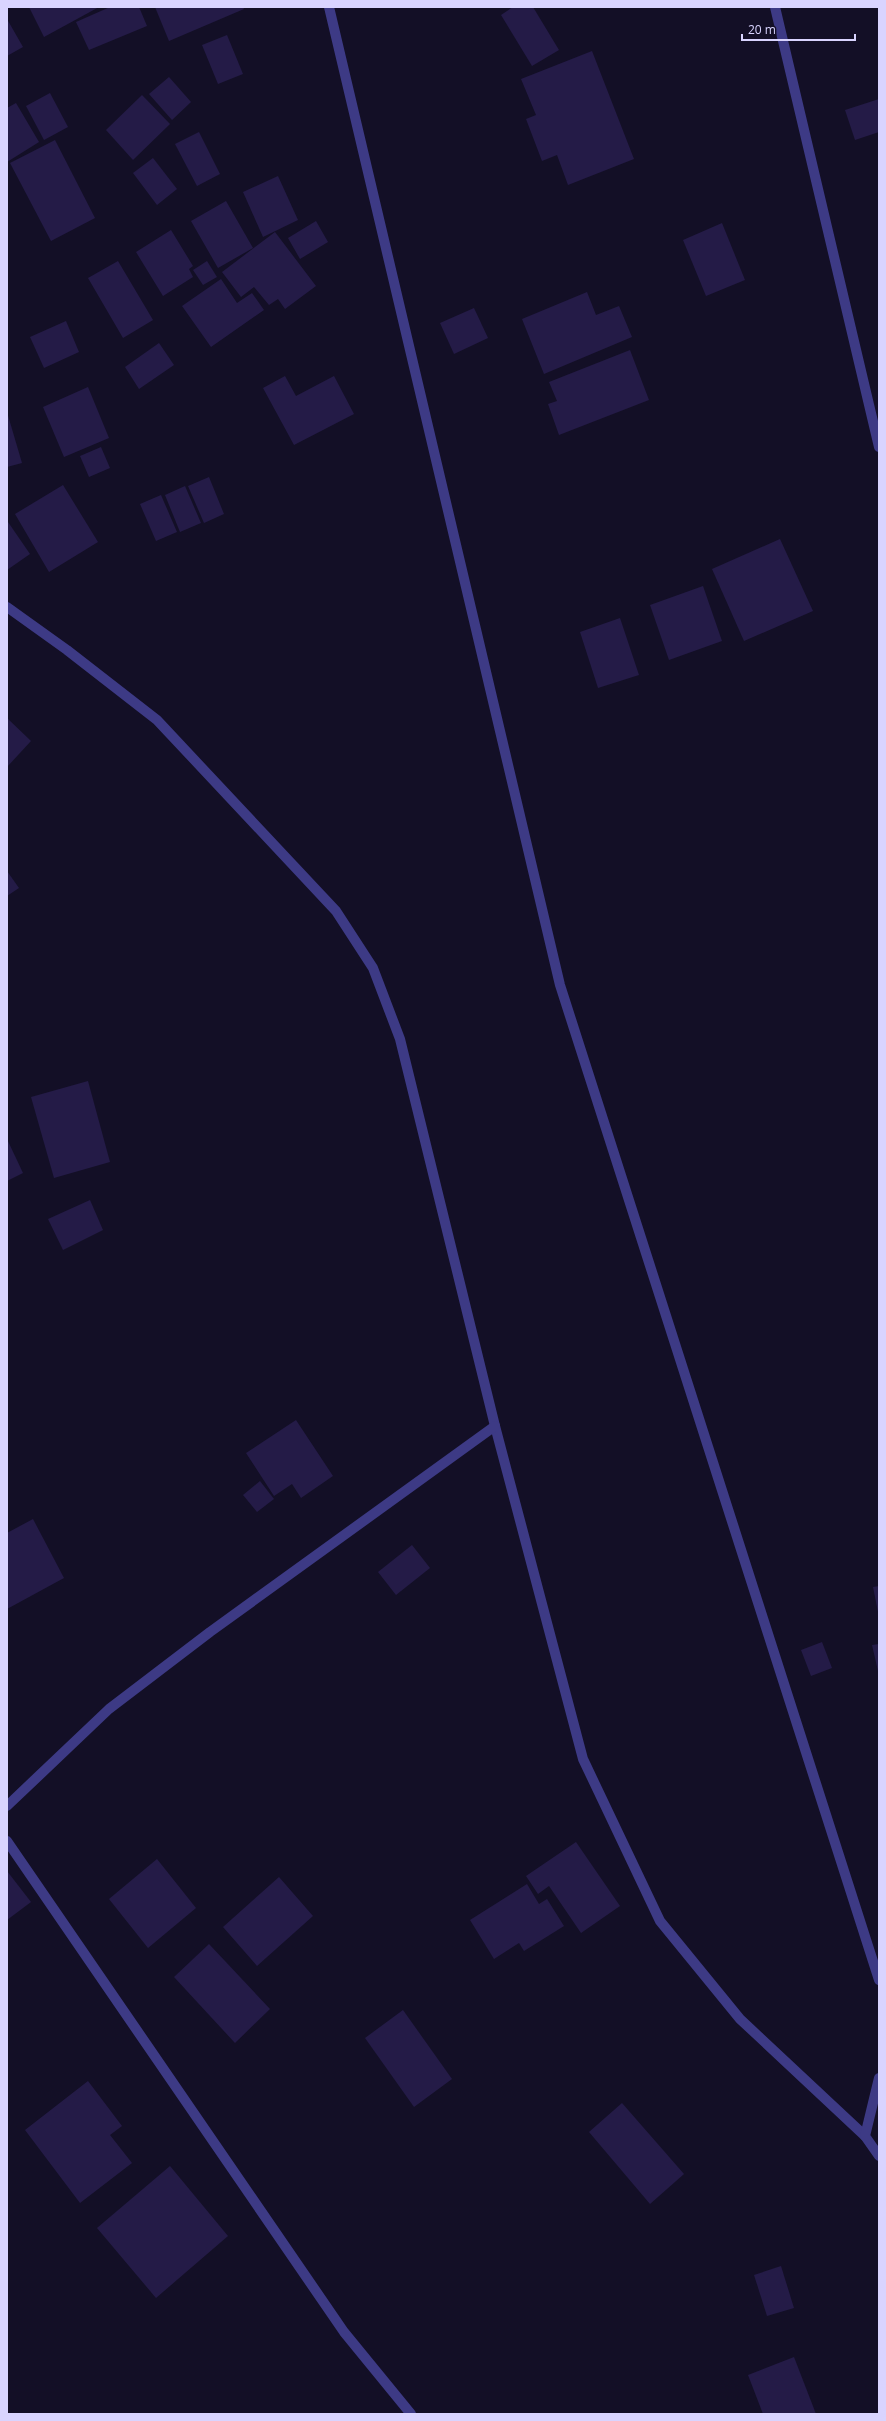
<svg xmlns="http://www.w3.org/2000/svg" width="886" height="2421" viewBox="0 0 886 2421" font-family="'Open Sans',sans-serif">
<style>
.building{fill:#241b47}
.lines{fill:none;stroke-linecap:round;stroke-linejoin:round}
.street{stroke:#3d3a85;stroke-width:10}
</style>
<rect width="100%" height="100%" fill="#130f26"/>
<g class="building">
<polygon points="29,7 99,7 44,37"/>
<polygon points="110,7 139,7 147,26 89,50 76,22"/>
<polygon points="155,7 243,7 244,9 169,41"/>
<polygon points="513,7 533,7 559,50 532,66 501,15"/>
<polygon points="7,19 23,47 7,56"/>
<polygon points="227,35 243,74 218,84 202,45"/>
<polygon points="592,51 634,159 568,185 557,155 542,161 526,119 536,115 521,79"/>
<polygon points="169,77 191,102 172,120 149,94"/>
<polygon points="50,93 68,127 44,140 26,106"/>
<polygon points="142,95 170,124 133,160 106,130"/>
<polygon points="879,99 879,132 855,140 845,110"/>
<polygon points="16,103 39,142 7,162 7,108"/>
<polygon points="199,132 220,174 197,186 175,144"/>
<polygon points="55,140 95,218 51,241 10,163"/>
<polygon points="153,158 177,189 157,205 133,173"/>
<polygon points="278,176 298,220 263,237 243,192"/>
<polygon points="226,201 253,248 218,268 191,221"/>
<polygon points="316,221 328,242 300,259 288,238"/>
<polygon points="722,223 745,280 706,296 683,240"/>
<polygon points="171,230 193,266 189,269 193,277 163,296 136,252"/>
<polygon points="275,232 316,286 285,309 278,299 269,305 254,287 241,297 222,272"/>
<polygon points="118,261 153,320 123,338 88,278"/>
<polygon points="207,261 217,277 203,285 193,270"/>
<polygon points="221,279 237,303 252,293 264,310 211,347 182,306"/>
<polygon points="587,292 596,315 619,306 632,337 544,374 522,319"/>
<polygon points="474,308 488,338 454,354 440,323"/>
<polygon points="66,321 79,352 44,368 30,337"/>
<polygon points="159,343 174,365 139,389 125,367"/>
<polygon points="630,350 649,400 559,435 548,404 557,401 549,382"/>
<polygon points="285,376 296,396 334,376 354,414 294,445 263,388"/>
<polygon points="88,387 109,438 64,457 43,407"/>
<polygon points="7,412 22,463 7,467"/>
<polygon points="101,447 110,468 89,477 80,456"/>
<polygon points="209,477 224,514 204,523 188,486"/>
<polygon points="63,485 98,542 49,572 15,514"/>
<polygon points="185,486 201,523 180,532 165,495"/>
<polygon points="161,495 177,532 156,541 140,504"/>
<polygon points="8,522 30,554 7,570 7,523"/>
<polygon points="780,539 813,611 744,641 712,569"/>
<polygon points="703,586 722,641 669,660 650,605"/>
<polygon points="620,618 639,675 598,688 580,632"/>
<polygon points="7,718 31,741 7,767"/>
<polygon points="7,871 19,888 7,896"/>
<polygon points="88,1081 110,1162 54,1178 31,1097"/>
<polygon points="7,1139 23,1173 7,1181"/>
<polygon points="90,1200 103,1230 63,1250 48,1219"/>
<polygon points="296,1420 333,1476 301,1498 292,1484 274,1496 246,1453"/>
<polygon points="260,1481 274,1499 257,1512 243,1495"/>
<polygon points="33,1519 64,1578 7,1609 7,1533"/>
<polygon points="412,1545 430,1568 396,1595 378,1572"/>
<polygon points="879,1586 879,1612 878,1612 873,1587"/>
<polygon points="822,1642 832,1668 811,1676 801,1650"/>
<polygon points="879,1644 879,1671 878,1671 872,1645"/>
<polygon points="576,1842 620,1906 581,1933 549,1886 538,1894 526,1876"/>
<polygon points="157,1859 196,1908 148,1948 109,1899"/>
<polygon points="7,1871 31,1902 7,1920"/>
<polygon points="279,1877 313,1916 257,1966 223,1927"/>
<polygon points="527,1884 539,1904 547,1899 564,1926 524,1951 519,1943 494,1959 470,1920"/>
<polygon points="209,1944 270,2009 235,2043 174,1977"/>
<polygon points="403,2010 452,2079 414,2107 365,2038"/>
<polygon points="88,2081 122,2126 110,2135 132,2163 80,2203 25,2130"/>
<polygon points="622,2103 684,2174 650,2204 589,2132"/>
<polygon points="170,2166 228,2236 156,2298 97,2228"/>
<polygon points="781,2266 794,2308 767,2316 754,2275"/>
<polygon points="794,2357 816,2414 763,2414 748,2375"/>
</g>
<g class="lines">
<g class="street">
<polyline points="329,7 560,985 879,1980"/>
<polyline points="775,7 879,447"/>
<polyline points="7,607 67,650 157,720 336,911 373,968 400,1039 495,1426 583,1759 660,1921 740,2019 865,2136"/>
<polyline points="7,1806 109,1709 210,1632 495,1426"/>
<polyline points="7,1841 344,2332 411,2414"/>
<polyline points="879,2078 865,2136 879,2156"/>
</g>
</g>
<rect width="886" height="2421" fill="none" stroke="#d9d4ff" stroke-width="16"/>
<path d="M742 34v6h113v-6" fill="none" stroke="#d9d4ff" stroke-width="2"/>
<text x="748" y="34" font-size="12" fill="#d9d4ff" stroke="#130f26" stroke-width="3" paint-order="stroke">20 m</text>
</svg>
